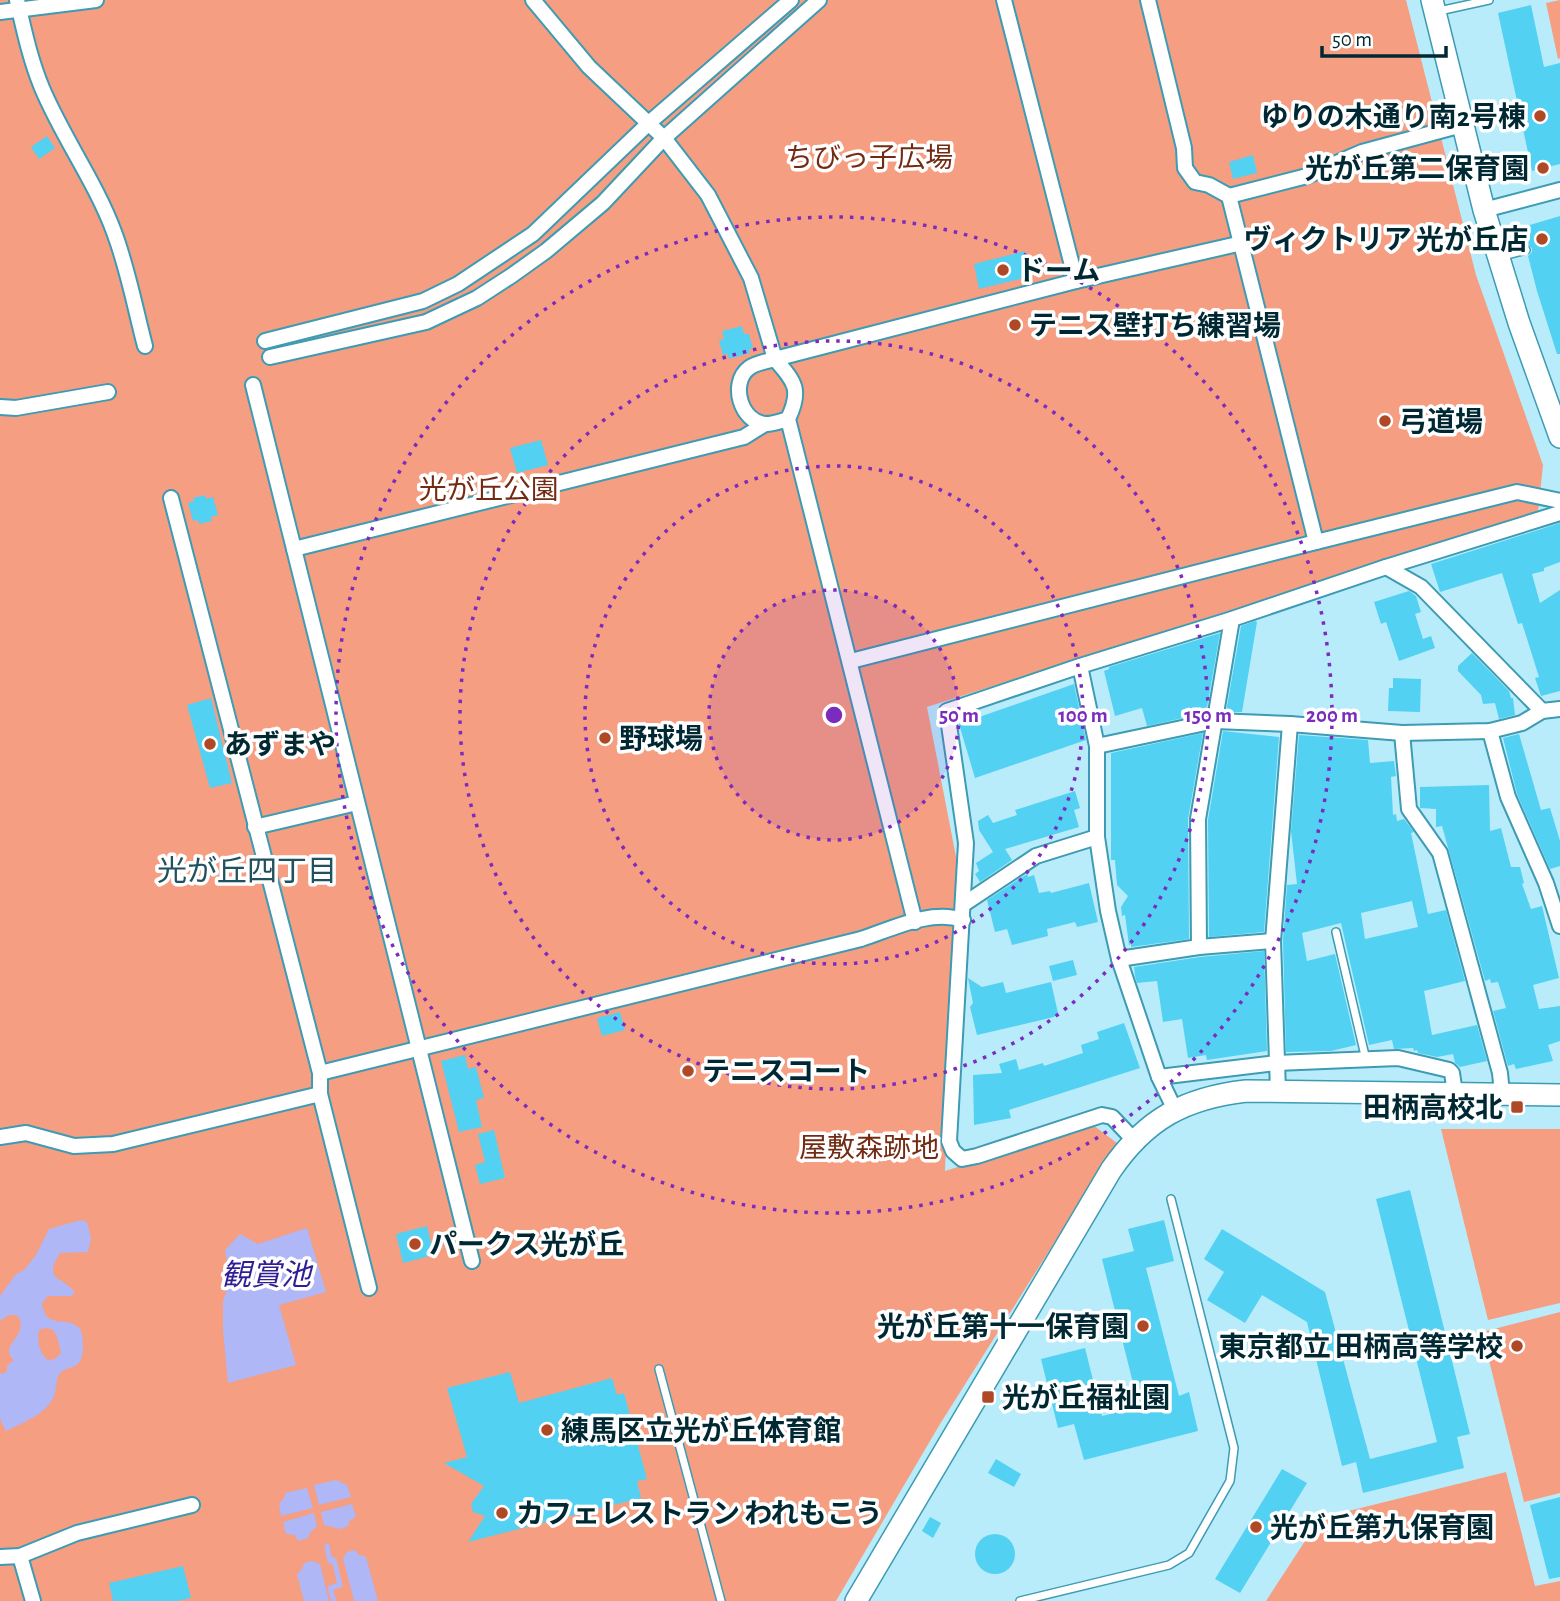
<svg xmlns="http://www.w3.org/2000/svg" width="1560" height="1601" viewBox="0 0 1560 1601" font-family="'Alegreya Sans','Noto Sans JP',sans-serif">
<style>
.green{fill:#f59e82}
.water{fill:#afb7f6;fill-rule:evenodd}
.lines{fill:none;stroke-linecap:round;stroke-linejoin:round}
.stream{stroke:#afb7f6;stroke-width:5}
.building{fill:#52d1f2;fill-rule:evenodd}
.lane-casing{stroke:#3d9bb3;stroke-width:10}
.street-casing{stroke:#3d9bb3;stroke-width:18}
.secondary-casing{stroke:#3d9bb3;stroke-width:24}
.lane{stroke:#fff;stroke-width:7}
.street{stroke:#fff;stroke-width:14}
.secondary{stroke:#fff;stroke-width:21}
.ring{fill:none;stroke:#7b2cbf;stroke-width:3.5;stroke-dasharray:3.5 7}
.poi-dot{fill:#af4825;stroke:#fff;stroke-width:2.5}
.labels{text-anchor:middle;stroke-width:7;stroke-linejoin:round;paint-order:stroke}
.poi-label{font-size:28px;font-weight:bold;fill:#002833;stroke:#fff;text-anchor:start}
.park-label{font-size:28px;fill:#732b13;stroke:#fff}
.neighbourhood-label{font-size:30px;fill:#20515e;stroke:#fff}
.water-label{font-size:30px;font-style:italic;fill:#2f1e94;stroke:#fff}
.centre{fill:#7b2cbf;stroke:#fff;stroke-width:3.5}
.ring-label{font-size:21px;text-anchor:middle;font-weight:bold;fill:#7b2cbf;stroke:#fff;stroke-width:7;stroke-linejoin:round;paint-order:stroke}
</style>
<rect width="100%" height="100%" fill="#b8ecfb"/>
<g class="green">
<polygon points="0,0 1406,0 1476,275 1543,465 1538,512 927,707 957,862 945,1171 1093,1125 1117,1143 940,1424 836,1601 0,1601"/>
<polygon points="1560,0 1560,58 1558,59 1546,3"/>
<polygon points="1441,1129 1560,1129 1560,1303 1488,1320"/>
<polygon points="1560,1312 1560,1493 1524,1502 1482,1332"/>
<polygon points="1506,1472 1535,1586 1560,1581 1560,1601 1266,1601 1320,1518"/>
</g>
<g class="water">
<path d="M81,1220l6,2 4,16 -3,14 -28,1c-18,29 3,22 15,40l-4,3h-23l-6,7c3,28 26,12 37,25 4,4 3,10 4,16 1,31 -18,19 -24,31 -4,6 -2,15 -5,21 -7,18 -32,27 -48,35l-6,-12v-46l3,1 4,-3v-5l7,-6 -4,-4 -1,-7c5,-12 16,-17 10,-32 -7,-5 -13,-1 -19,4v-25l16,-22 8,-4 12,-15 13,-26zM44,1328l8,1 5,7 4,17 -6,6 -7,1c-9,-7 -11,-19 -9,-30z"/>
<polygon points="307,1228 326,1292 279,1305 296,1365 228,1383 223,1330 223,1302 230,1280 225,1250 240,1234 258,1244"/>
<polygon points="336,1480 347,1485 351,1497 319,1505 314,1485"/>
<polygon points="307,1488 313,1508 281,1516 279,1503 284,1499 285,1493"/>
<polygon points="352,1504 356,1517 350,1520 348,1526 340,1529 324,1525 321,1512"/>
<polygon points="314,1513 317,1527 311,1531 308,1538 298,1541 295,1535 286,1534 283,1522"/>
<polygon points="355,1550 359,1555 366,1557 378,1601 354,1601 343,1558 347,1552"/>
<polygon points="312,1561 320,1564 329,1601 304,1601 297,1574 302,1569 304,1563"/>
</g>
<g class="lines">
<polyline class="stream" points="327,1546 330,1561 334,1560 340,1585 330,1588 334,1601"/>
</g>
<g class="building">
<polygon points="1531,5 1544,67 1560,63 1560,164 1532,171 1498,13"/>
<polygon points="47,136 55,148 39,159 31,147"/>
<polygon points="1253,155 1257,173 1233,179 1229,162"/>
<polygon points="1517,164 1519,178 1504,180 1502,167"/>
<polygon points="1560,216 1560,354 1557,354 1537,291 1528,256 1532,252 1532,248 1525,244 1520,228"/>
<polygon points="1025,251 1032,276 979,289 974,264"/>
<polygon points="742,326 744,334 749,334 753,348 749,349 750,353 729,359 728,354 723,355 719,340 724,339 722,331"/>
<polygon points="541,440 548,465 517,473 510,448"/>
<polygon points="205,495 206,499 213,497 218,515 211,517 212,521 199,524 198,520 193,521 188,503 194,501 193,498"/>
<polygon points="1560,523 1560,562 1544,568 1544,571 1532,574 1540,603 1560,590 1560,691 1541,696 1535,678 1539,677 1522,623 1518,624 1502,573 1440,592 1431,564"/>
<polygon points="1409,591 1416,596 1421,612 1415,614 1423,639 1431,636 1435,648 1399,661 1386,622 1381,624 1374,602"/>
<polygon points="1255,621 1257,622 1242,712 1226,712 1241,626"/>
<polygon points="1220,633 1206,713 1147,726 1142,708 1115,716 1104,671 1109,669 1109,667"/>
<polygon points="1472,653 1509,691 1511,698 1513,698 1515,715 1499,719 1495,703 1483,704 1481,695 1458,671 1458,666"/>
<polygon points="1393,678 1421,679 1420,712 1388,711 1389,688 1393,688"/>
<polygon points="1074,684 1086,740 975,778 959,724"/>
<polygon points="211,698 232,783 210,788 187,705"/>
<polygon points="1223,731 1279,737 1264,932 1209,937 1208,820"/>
<polygon points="1203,733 1188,819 1189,939 1131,947 1131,944 1129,945 1125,915 1122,916 1121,907 1128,896 1117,885 1115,860 1111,860 1111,753"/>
<polygon points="1519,734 1541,810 1550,808 1557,831 1560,841 1560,866 1550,869 1517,794 1503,738"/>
<path d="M1299,735l69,5 2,23 24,-2 2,15 -5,1 2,38 3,-1 1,7 7,-2 10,13 -3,1 17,81 18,-4 19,71 -41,10 8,44 45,-10 10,36 -27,6 -5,-4 -2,-9 -16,3 -19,-4 -1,-3 -3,1 -1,-3 -19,1 -2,-9 -23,5 -28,-122 -39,10 5,28 28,-7 21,91 -25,6 -45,1 -3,-111 4,-56 10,-1 -6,-53zM1412,901l6,26 -53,12 -4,-26z"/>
<polygon points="1489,785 1490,831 1501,828 1511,867 1520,867 1524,883 1522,884 1531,909 1542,906 1559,978 1533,985 1539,1009 1560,1006 1560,1041 1548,1045 1553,1061 1516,1069 1514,1064 1508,1066 1493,1011 1506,1008 1498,982 1491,983 1490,979 1485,981 1442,826 1436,827 1436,809 1420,808 1420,787"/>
<polygon points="1075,791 1080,808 1074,810 1079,827 1005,849 1012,860 980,882 975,874 979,871 976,863 993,852 979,830 978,821 988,815 993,823 1017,815 1015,810"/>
<polygon points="1027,874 1028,877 1034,875 1039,893 1050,891 1051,893 1089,883 1098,922 1077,927 1075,922 1047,929 1048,936 1012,945 1007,929 995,932 987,900"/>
<polygon points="1264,951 1267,1051 1207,1060 1206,1055 1188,1058 1182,1019 1163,1022 1157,981 1137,983 1135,976 1134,967 1200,957"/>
<polygon points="1073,960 1077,975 1053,981 1049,966"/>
<polygon points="968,978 982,987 1003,982 1006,993 1051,982 1058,1013 1054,1017 977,1035 970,1007 973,1003"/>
<polygon points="620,1012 625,1030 602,1036 597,1018"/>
<polygon points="1124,1023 1140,1068 1009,1110 1011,1118 974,1125 973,1075 1002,1073 999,1064 1016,1059 1019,1070 1043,1063 1044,1066 1083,1053 1081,1045 1099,1039 1097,1032"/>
<polygon points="465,1055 468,1069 476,1067 484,1098 476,1100 482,1127 459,1132 441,1061"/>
<polygon points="494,1130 505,1178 480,1184 475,1165 485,1162 478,1134"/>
<polygon points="1410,1190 1470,1434 1457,1437 1464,1468 1363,1493 1356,1462 1342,1466 1307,1322 1262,1295 1245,1323 1207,1300 1224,1272 1204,1259 1222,1229 1325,1292 1370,1459 1437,1442 1376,1199"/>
<polygon points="1164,1220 1174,1261 1146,1268 1179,1396 1189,1392 1198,1431 1084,1460 1074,1424 1058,1428 1041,1359 1085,1348 1102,1416 1139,1407 1102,1259 1134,1251 1128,1229"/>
<polygon points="427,1226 434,1255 403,1263 396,1234"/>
<polygon points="510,1372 519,1403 612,1378 617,1395 624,1393 647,1479 637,1481 641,1498 468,1542 485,1516 473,1512 471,1504 484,1486 444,1463 467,1457 447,1388"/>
<polygon points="996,1459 1021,1474 1014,1487 988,1473"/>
<polygon points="1282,1469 1307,1483 1240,1593 1215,1579"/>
<polygon points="1560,1497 1560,1577 1549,1579 1530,1505"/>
<polygon points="930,1517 941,1523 933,1538 922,1531"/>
<circle cx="995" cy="1554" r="20"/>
<polygon points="183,1566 191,1598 177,1601 113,1601 109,1583"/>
</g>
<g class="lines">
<g class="lane-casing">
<g id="lane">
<polyline points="1439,11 1489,0"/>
<polyline points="1499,257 1526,250"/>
<polyline points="1336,932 1366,1060"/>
<polyline points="659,1369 721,1601"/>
<polyline points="1020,1601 1169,1565 1189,1553 1230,1481 1234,1448 1171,1199"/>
</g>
</g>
<g class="street-casing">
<g id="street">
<path d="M17,0c7,30 13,59 25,88 21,50 53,93 72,144 14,37 21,76 31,114"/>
<polyline points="533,0 589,67 664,138 708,195 751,278 775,359 1076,281 1242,243"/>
<polyline points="1004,0 1076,281"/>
<polyline points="1148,0 1184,148 1185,168 1195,182 1209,185 1229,196"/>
<polyline points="0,12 96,0"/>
<polyline points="1484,210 1560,190"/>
<polyline points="265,341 423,301 458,284 533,234 650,122 791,0"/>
<polyline points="270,357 426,322 477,298 511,276 546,251 603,203 664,138 819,0"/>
<polyline points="253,385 472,1261"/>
<polyline points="0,407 16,408 108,392"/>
<path d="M788,419c-7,2 -15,5 -22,5 -25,-1 -37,-41 -17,-56 6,-5 19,-7 26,-9 20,23 27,31 13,60l127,503"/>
<polyline points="171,498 320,1073 320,1094 369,1288"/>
<polyline points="1316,542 1517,492 1560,501"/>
<polyline points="294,549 744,437 765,424"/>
<polyline points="1386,567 1421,587 1542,711"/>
<polyline points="851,661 1316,542 1229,196 1307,176 1362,152 1462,125"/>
<polyline points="1080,666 1097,746 1097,837 1108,911 1119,959 1159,1077 1175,1110"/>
<polyline points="1490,731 1508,797 1546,883 1560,926"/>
<polyline points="1402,733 1409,809 1440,853 1500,1073 1502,1094"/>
<polyline points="1097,746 1215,721 1290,724 1402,733 1490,731 1522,723 1542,711 1560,709"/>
<polyline points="255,827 357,803"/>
<polyline points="964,904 1036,856 1097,837"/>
<polyline points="1199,947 1198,819 1232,619"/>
<polyline points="1119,959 1199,947 1273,941"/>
<path d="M320,1073l541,-134c31,-10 69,-30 102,-19"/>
<polyline points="1159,1077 1276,1063 1398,1058 1449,1070 1452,1073 1455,1093"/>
<polyline points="1278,1091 1273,941 1290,724"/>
<polyline points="0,1137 26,1133 74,1146 113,1144 320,1094"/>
<polyline points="1134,1140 1112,1117 1102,1115 977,1156 962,1159 953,1151 949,1141 966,843 947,711 1080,666 1232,619 1386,567 1560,513"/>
<polyline points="20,1556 33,1601"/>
<polyline points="0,1557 20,1556 77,1533 192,1505"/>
</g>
</g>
<g class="secondary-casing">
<g id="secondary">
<polyline points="1432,0 1484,210 1519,323 1560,437"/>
<path d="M856,1601l255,-431c35,-51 74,-72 135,-79l314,4"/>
</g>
</g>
<use href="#lane" class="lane"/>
<use href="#street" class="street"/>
<use href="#secondary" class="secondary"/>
</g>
<circle cx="834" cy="715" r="125" fill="#7b2cbf" fill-opacity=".12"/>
<g class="ring">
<circle cx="834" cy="715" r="125"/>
<circle cx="834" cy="715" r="249"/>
<circle cx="834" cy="715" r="374"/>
<circle cx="834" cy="715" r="498"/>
</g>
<g class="poi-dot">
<circle cx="1540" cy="116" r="7"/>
<circle cx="1543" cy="168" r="7"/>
<circle cx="1542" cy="239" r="7"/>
<circle cx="1003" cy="270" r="7"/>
<circle cx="1015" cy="325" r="7"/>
<circle cx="1385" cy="421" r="7"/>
<circle cx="605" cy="738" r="7"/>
<circle cx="210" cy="744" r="7"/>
<circle cx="688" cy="1071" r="7"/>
<rect x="1510" y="1100" width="14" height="14" rx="3.5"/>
<circle cx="415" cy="1244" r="7"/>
<circle cx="1143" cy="1326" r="7"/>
<circle cx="1517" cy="1346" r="7"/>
<rect x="981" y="1390" width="14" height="14" rx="3.5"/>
<circle cx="547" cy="1430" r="7"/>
<circle cx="502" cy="1513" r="7"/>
<circle cx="1256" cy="1527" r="7"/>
</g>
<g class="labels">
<g class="poi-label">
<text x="1526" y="126" text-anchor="end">ゆりの木通り南2号棟</text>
<text x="1529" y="178" text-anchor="end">光が丘第二保育園</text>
<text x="1528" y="249" text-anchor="end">ヴィクトリア 光が丘店</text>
<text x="1017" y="280">ドーム</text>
<text x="1029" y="335">テニス壁打ち練習場</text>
<text x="1399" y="431">弓道場</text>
<text x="619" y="748">野球場</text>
<text x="224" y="754">あずまや</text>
<text x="702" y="1081">テニスコート</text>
<text x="1503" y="1117" text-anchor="end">田柄高校北</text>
<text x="429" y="1254">パークス光が丘</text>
<text x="1129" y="1336" text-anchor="end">光が丘第十一保育園</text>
<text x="1503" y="1356" text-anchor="end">東京都立 田柄高等学校</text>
<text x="1002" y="1407">光が丘福祉園</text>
<text x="561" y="1440">練馬区立光が丘体育館</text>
<text x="516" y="1523">カフェレストラン われもこう</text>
<text x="1270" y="1537">光が丘第九保育園</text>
</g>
<g class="park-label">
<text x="869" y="167">ちびっ子広場</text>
<text x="489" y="499">光が丘公園</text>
<text x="869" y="1157">屋敷森跡地</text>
</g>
<g class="neighbourhood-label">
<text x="247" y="881">光が丘四丁目</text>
</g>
<g class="water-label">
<text x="266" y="1285">観賞池</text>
</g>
</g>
<circle cx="834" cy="715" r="10" class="centre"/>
<g class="ring-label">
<text x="959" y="722">50 m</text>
<text x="1083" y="722">100 m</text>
<text x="1208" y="722">150 m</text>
<text x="1332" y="722">200 m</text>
</g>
<path d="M1322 46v10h124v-10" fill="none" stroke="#002833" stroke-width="3.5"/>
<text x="1332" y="46" font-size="21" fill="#002833" stroke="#ffffff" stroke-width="5" paint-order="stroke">50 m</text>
</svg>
